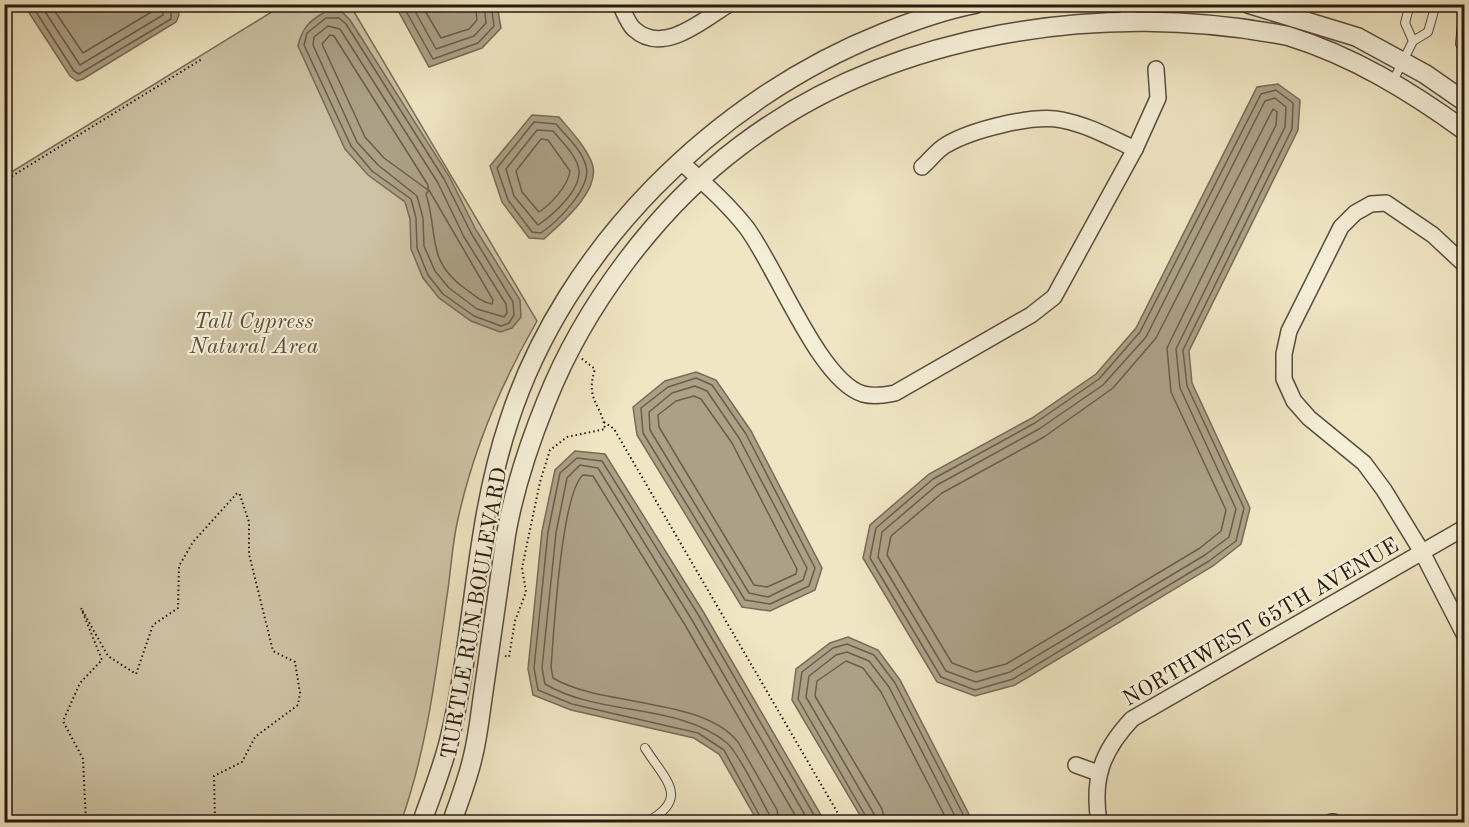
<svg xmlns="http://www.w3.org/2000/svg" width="1469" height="827" viewBox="0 0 1469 827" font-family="'Old Standard TT',serif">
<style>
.green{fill:#cec3a5;stroke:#7a6e5a;stroke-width:1.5}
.water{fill:#aca186;stroke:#776b57;stroke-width:1.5}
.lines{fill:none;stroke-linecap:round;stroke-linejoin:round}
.shore{stroke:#6a5e4b;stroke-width:1.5}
.service-casing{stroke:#594d3d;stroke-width:10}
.minor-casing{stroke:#594d3d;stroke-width:18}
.tertiary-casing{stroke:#594d3d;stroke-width:21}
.path{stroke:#271a10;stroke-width:2;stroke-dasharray:1.5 3;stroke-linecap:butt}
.service{stroke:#f5efd8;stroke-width:8}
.minor{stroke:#f5efd8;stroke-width:15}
.tertiary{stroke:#f5efd8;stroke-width:18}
.labels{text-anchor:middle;stroke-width:4.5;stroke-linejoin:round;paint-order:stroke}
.park-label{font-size:22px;font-style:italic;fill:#594d3d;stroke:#f5efd8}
.street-label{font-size:22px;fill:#271a10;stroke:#f5efd8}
</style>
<rect width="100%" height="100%" fill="#f0e6c3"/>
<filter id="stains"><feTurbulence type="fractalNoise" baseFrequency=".00333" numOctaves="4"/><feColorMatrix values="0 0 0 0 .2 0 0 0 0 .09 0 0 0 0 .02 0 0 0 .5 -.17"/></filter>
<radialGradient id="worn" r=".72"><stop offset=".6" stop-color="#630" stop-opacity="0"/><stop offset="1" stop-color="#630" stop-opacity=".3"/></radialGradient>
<path class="green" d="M283,5h67l187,316c-35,61 -64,129 -79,198 -6,25 -7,52 -11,77 -11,77 -20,153 -46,226h-396v-646z"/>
<g class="water">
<polygon points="24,5 176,5 179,15 176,22 83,79 77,81 70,76"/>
<polygon points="395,5 497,5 501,28 482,48 429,67"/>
<path d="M325,12h17l8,8 99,156 27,54 44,70 1,17 -9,11 -12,4 -29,-11 -32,-23 -16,-20 -12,-29 -1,-30 -5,-17 -37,-27 -23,-26 -47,-103c4,-18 11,-25 27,-34z"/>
<polygon points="1278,84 1300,100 1298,130 1189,351 1192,383 1250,508 1241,544 1213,566 1015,685 975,696 937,682 863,558 870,525 929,474 1032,418 1096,374 1136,328 1257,87"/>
<path d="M532,115l27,2c12,14 26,29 33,46 10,27 -31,60 -48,76l-15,-1 -27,-36 -12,-36z"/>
<polygon points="696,372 716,380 751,431 822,568 815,590 770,611 742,607 637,435 633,407 665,381"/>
<polygon points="575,451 605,454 704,613 825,822 758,822 719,754 694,738 571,710 533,695 528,669 542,531 555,470"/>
<polygon points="848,637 878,650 900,680 973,822 864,822 792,700 796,669 830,643"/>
</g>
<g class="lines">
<g class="shore">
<polyline points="31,4 74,71 79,74 171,19 171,4"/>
<polyline points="40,4 80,65 163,15 163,4"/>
<polyline points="50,4 83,53 153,11 154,4"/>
<polyline points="402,4 433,59 478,43 494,26 491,4"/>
<polyline points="411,4 436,49 474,36 486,23 484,4"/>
<polyline points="421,4 441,38 469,29 477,20 475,4"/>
<polygon points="326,18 339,18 346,24 444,179 471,233 513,302 514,315 509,323 501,326 474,316 443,294 428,275 417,248 416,218 411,199 372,171 351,146 304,45 307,33"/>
<polygon points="328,26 340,29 438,183 464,237 506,304 507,313 504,317 477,309 449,288 435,271 424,246 423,218 417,196 378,165 357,142 313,45 314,37"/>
<polygon points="330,35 334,36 428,185 428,190 384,158 365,137 322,44"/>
<polygon points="1276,90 1293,103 1292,129 1183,350 1187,386 1244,508 1236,541 1209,561 1013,679 975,690 941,677 870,558 876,528 933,479 1035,423 1099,379 1140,332 1261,94"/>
<polygon points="1275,98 1286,107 1285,127 1176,349 1180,388 1236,509 1229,537 1205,555 1010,672 976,682 946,671 878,557 882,532 937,485 1039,429 1103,385 1146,337 1265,101"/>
<polygon points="1273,109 1277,112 1276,125 1167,348 1171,392 1226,510 1221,531 1200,548 1006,664 976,672 952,663 887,555 891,536 942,493 1044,437 1113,388 1156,338"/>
<path d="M534,122l22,2c10,12 26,26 30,42 6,22 -29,56 -45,67l-9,-1 -24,-32 -11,-32z"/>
<path d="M537,130l16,1c8,10 24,25 26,39 2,20 -26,45 -41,55l-24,-29 -8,-27z"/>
<path d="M541,139l7,1 22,31c-2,15 -19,33 -31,41l-17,-20 -6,-21z"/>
<path d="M429,190l64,110 -1,4c-10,-2 -17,-8 -25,-14 -42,-29 -28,-55 -41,-96z"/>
<polygon points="696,378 712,385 746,434 815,568 809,586 770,604 745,600 643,433 641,408 668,387"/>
<polygon points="695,386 707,391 739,438 807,568 803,580 768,597 749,593 650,430 649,412 672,393"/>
<polygon points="694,396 701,399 732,443 797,569 796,574 767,587 754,585 659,427 658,415 676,401"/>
<polyline points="763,822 724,750 698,733 572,704 538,690 534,668 548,532 560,473 577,458 602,461 699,616 818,822"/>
<path d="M770,822l-1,-8c-9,-16 -30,-61 -42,-71 -48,-40 -129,-27 -182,-59l-3,-16 14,-135 11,-55 13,-13 18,3 94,152 117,202"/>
<path d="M779,822l-2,-12 -39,-68c-35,-45 -137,-35 -185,-64l-2,-11c3,-35 10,-173 32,-192l10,1 92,149 114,197"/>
<polyline points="869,822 798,699 802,672 833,648 847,644 874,655 895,683 967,822"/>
<polyline points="876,822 874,814 806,697 809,676 836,655 847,652 869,661 889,687 958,822"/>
<polyline points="885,822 882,809 815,696 817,681 846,661 863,668 881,692 948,822"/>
</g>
<g class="service-casing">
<g id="service">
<polyline points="1410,4 1405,23 1413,41"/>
<polyline points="1464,4 1460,44 1464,48"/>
<polyline points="1393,81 1413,41 1428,32 1436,4"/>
<path d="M645,748c20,32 46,50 2,74"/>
</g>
</g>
<g class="minor-casing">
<g id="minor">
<path d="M620,4c4,8 8,20 14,25 29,27 69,-9 95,-25"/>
<polyline points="1128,4 1128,13"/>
<path d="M681,162c22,20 46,41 65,65 30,39 73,154 117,167 11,3 22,1 32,-1l136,-78 23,-18 81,-148 23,-51 -2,-29"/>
<path d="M922,167c8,-7 15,-17 24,-22 25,-15 87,-31 116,-25 26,5 49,18 73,29"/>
<polyline points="1464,264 1433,235 1386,203 1371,204 1355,213 1341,227 1289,331 1284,354 1284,379 1294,401 1309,418 1364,463 1384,490 1422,552 1464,634"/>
<polyline points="1076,765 1098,773"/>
<path d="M1099,822c-7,-43 3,-71 33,-103l332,-191"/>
<polyline points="1331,822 1334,822"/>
</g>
</g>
<g class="tertiary-casing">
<g id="tertiary">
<polyline points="1249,4 1357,37 1425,74 1464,101"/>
<path d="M422,822c9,-26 20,-53 27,-81 26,-105 25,-216 60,-320 56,-173 207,-322 374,-388 30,-12 61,-23 92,-29"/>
<path d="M452,822c7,-21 16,-43 21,-66 5,-20 7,-41 10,-61 8,-53 15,-107 23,-160 8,-46 23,-91 40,-133 38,-96 111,-194 194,-256 151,-115 364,-146 548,-110 65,20 122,55 176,94"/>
</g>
</g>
<g class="path">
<polyline points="4,181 202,59"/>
<polyline points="604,422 614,429 843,822"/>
<path d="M505,656l4,1 6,-36 11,-29 -4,-24 18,-86 10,-32 17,-13 38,-8c-4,-27 -20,-28 -10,-60l-14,-11"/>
<polyline points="86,822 83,759 63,721 80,683 102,660 81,608 108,656 136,674 153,625 178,608 179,566 193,542 239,491"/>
<polyline points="215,822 214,776 242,762 255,737 298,705 300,693 295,662 273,651 249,554 249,522 239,492"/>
</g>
<use href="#service" class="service"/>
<use href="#minor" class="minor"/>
<use href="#tertiary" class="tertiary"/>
</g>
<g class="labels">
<g class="park-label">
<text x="254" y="328">Tall Cypress<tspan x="254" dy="25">Natural Area</tspan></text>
</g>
<g class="street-label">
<text transform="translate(473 613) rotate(-80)" y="8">TURTLE RUN BOULEVARD</text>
<text transform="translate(1260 621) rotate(-30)" y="8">NORTHWEST 65TH AVENUE</text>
</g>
</g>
<rect width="1469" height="827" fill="none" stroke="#f0e6c3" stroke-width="24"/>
<rect x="6" y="6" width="1457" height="815" fill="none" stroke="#271a10" stroke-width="3"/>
<rect x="12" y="12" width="1445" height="803" fill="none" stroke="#271a10" stroke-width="1.5"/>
<rect width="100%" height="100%" filter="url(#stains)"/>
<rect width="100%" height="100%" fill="url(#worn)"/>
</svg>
